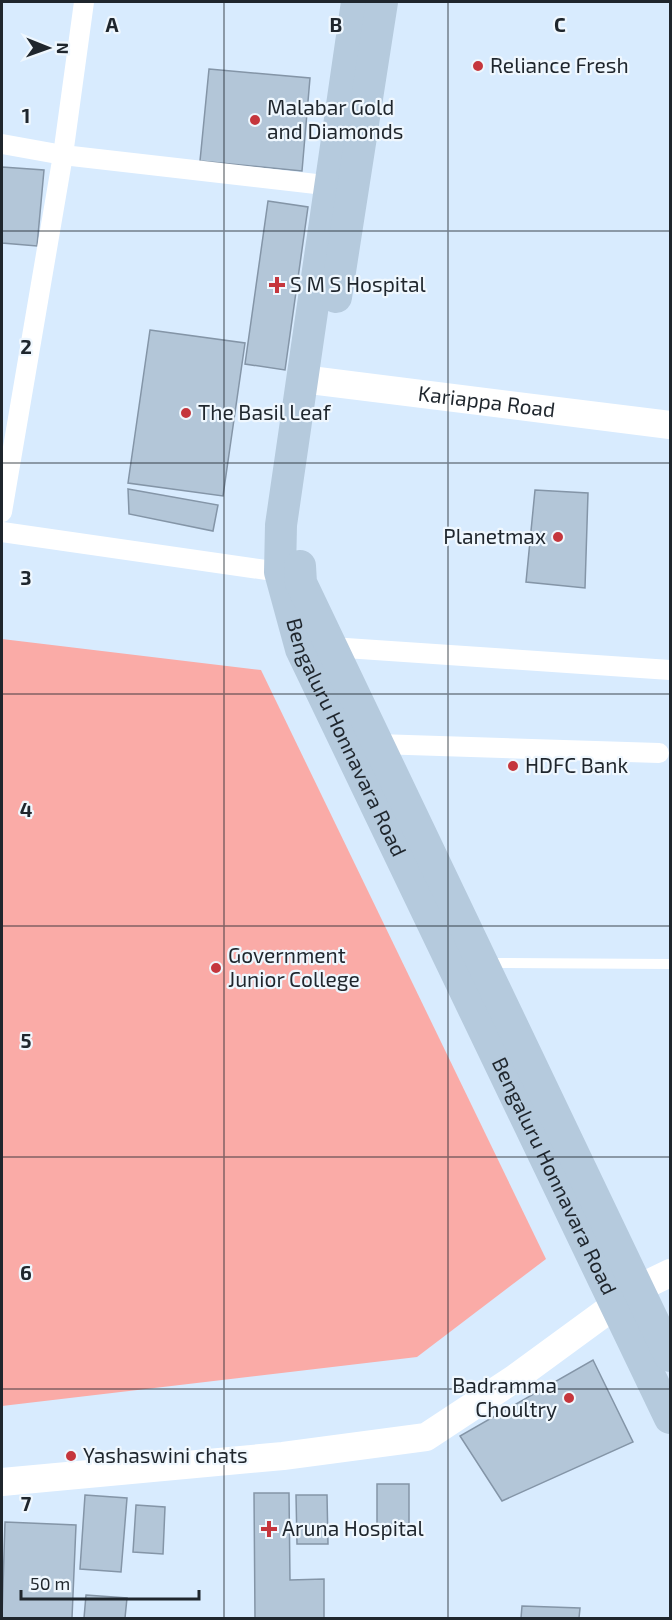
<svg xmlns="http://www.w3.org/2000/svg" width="672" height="1620" viewBox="0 0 672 1620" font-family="'Exo 2',sans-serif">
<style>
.green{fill:#faaba7}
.building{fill:#b3c6d8;stroke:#8495a7;stroke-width:1.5}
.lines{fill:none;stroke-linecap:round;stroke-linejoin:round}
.lane{stroke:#fff;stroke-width:10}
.street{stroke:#fff;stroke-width:20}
.secondary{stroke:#fff;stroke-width:28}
.primary{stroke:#b5cadd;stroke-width:32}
.grid{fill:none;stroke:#1f262d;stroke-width:1.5;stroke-opacity:0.55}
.poi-dot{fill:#c5363d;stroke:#eff7fe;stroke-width:2}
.labels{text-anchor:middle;stroke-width:4.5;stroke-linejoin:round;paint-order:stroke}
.poi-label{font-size:21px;fill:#1f262d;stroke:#eff7fe;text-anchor:start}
.street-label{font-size:21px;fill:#1f262d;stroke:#eff7fe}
.grid-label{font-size:20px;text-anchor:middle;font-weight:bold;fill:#1f262d;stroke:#eff7fe;stroke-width:4.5;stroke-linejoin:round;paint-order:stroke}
</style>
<rect width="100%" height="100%" fill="#d8ebfe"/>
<polygon class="green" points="2,639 261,670 546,1259 417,1357 2,1406"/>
<g class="building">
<polygon points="209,69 310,78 302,171 200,161"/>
<polygon points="2,167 44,170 37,246 2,243"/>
<polygon points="268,201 308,207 285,370 245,364"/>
<polygon points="150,330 245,343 223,496 128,483"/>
<polygon points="128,489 218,505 213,531 129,514"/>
<polygon points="535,490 588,493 585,588 526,582"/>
<polygon points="593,1360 633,1442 502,1501 460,1436"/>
<rect x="377" y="1484" width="32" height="47"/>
<polygon points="254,1493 289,1493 290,1580 324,1579 324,1618 255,1618"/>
<polygon points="85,1495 127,1498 121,1572 80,1569"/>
<polygon points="296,1495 327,1495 328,1544 297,1544"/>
<polygon points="136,1505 165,1507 163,1554 133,1552"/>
<polygon points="5,1522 76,1525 72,1618 2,1618"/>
<polygon points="86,1595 127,1598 125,1618 84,1618"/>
<polygon points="522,1606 580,1608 579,1618 521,1618"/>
</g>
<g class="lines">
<polyline class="lane" points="488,963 670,964"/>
<g class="street">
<polyline points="2,144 63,155 342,187"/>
<polyline points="2,512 63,155 84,2"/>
<polyline points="2,532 280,572"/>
<polyline points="331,647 670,670"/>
<polyline points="377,744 659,753"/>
</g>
<g class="secondary">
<path id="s1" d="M302,379l368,46"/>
<polyline points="2,1482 283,1456 426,1437 514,1379 637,1289 670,1273"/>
</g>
<g class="primary">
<path id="s2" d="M357,2l-76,523 -1,47 21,77 369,769"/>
<polyline points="336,297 382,2"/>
<polyline points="300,566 301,583 670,1356"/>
</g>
</g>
<path class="grid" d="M224,2v1616M448,2v1616M2,231h668M2,463h668M2,694h668M2,926h668M2,1157h668M2,1389h668"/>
<g class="poi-dot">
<circle cx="478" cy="66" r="6"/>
<circle cx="255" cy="120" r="6"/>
<path d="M274 276h6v6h6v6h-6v6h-6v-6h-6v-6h6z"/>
<circle cx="186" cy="413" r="6"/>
<circle cx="558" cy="537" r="6"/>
<circle cx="513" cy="766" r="6"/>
<circle cx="216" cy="968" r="6"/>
<circle cx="569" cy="1398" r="6"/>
<circle cx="71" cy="1456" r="6"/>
<path d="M266 1520h6v6h6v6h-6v6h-6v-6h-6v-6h6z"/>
</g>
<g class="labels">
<g class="poi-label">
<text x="490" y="73">Reliance Fresh</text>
<text x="267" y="115">Malabar Gold<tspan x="267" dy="24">and Diamonds</tspan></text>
<text x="290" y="292">S M S Hospital</text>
<text x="198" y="420">The Basil Leaf</text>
<text x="546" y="544" text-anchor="end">Planetmax</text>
<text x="525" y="773">HDFC Bank</text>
<text x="228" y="963">Government<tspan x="228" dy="24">Junior College</tspan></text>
<text x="557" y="1393" text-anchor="end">Badramma<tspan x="557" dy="24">Choultry</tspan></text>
<text x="83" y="1463">Yashaswini chats</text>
<text x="282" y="1536">Aruna Hospital</text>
</g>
<g class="street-label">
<text dy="7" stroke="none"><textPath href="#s1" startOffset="186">Kariappa Road</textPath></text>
<text dy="7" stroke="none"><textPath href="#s2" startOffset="754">Bengaluru Honnavara Road</textPath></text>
<text dy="7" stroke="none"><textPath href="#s2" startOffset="1240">Bengaluru Honnavara Road</textPath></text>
</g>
</g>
<g class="grid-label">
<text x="112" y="32">A</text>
<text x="336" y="32">B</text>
<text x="560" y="32">C</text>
<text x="26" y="123">1</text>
<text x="26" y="354">2</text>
<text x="26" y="585">3</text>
<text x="26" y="817">4</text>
<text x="26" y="1048">5</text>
<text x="26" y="1280">6</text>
<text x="26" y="1511">7</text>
</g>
<rect width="672" height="1620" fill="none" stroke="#1f262d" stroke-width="6"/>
<g transform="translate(48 48) rotate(91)" stroke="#eff7fe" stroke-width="4.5" paint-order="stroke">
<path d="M0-4.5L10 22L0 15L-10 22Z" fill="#1f262d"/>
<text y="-9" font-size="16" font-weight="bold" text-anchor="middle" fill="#1f262d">N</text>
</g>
<path d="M21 1590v9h178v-9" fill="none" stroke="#1f262d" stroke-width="3"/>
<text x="30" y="1590" font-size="18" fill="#1f262d" stroke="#eff7fe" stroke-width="4.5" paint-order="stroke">50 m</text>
</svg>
